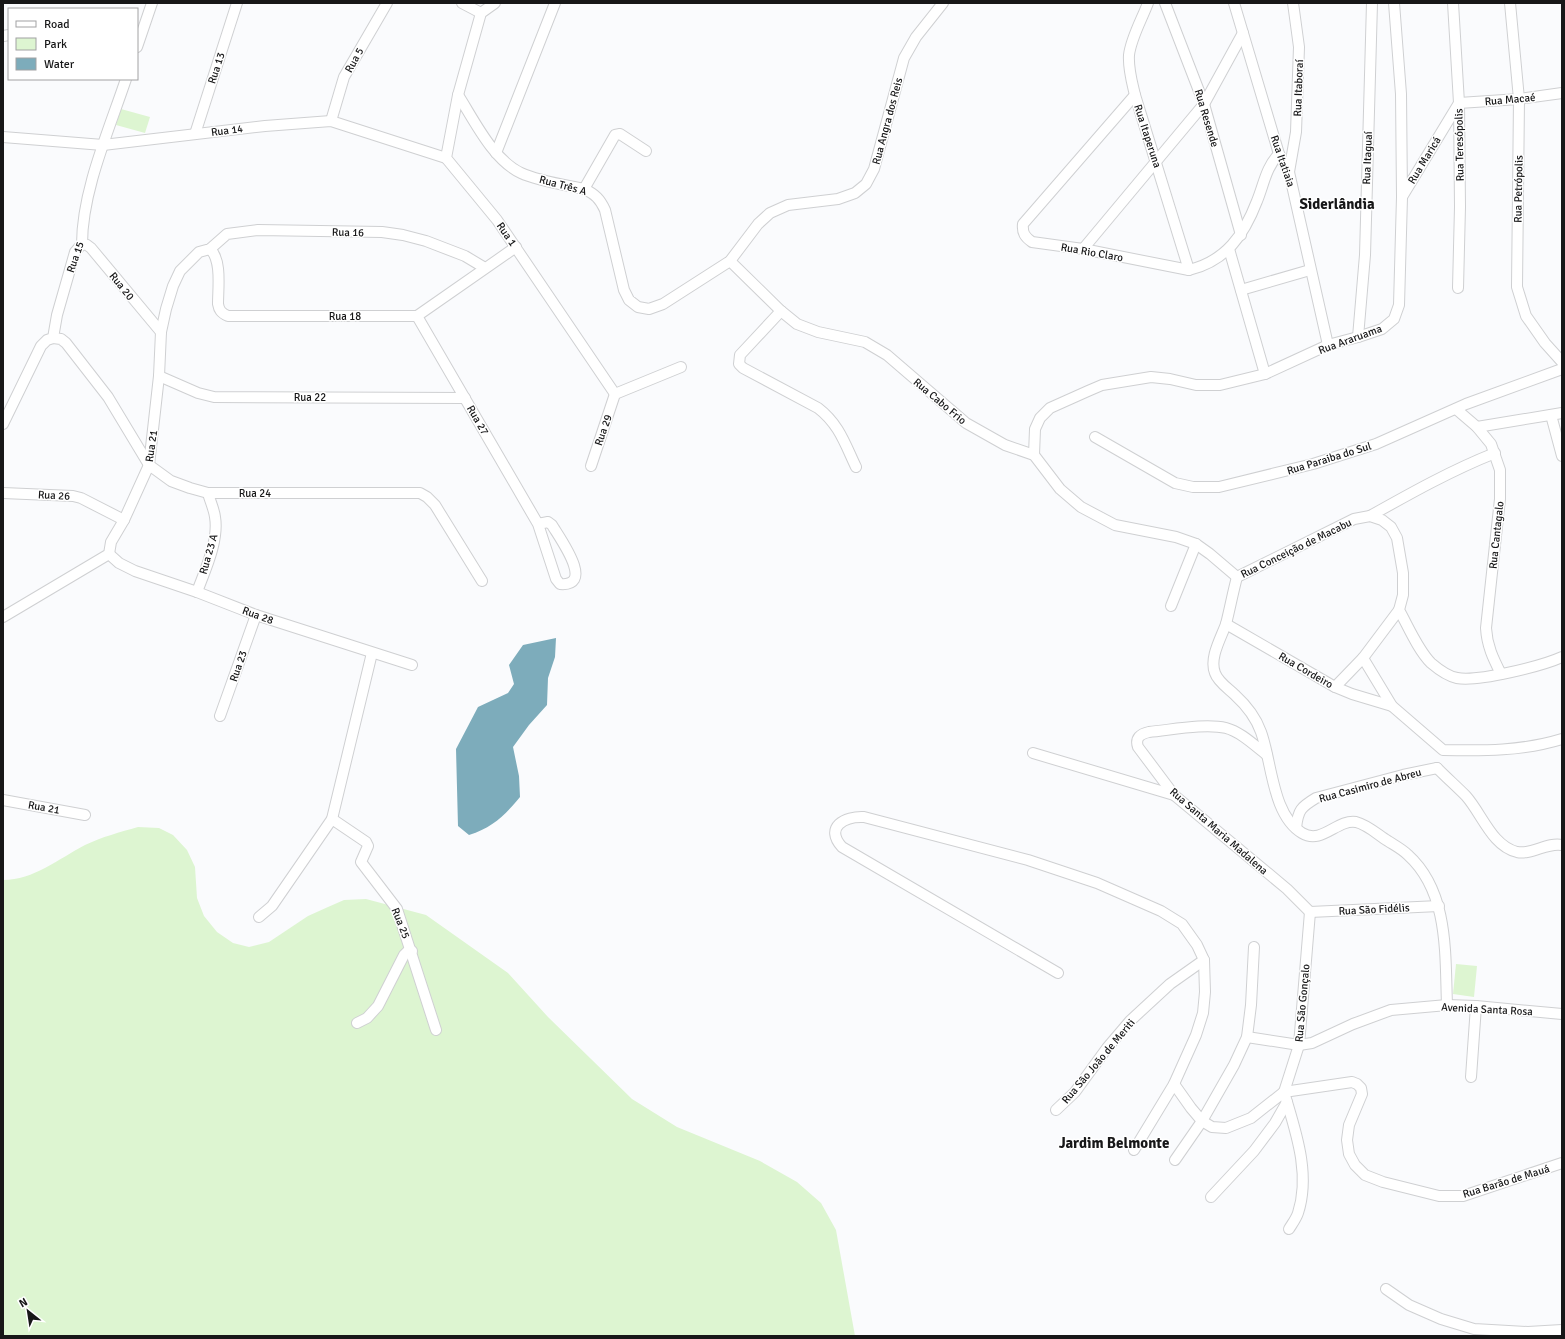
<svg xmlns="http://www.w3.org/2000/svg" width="1565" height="1339" viewBox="0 0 1565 1339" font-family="Signika,sans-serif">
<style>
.green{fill:#ddf5d1}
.water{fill:#7dacbb}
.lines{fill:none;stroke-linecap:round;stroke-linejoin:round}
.minor-casing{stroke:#cfd0d2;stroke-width:12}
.minor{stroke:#fff;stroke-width:10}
.labels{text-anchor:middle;stroke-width:3;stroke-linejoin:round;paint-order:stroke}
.street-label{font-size:11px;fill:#171718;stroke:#fff}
.district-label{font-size:15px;font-weight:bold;fill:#171718;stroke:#fff}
</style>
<rect width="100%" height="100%" fill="#fafbfd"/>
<g class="green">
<polygon points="121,109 150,117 145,133 116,125"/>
<path d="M138,827l21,1 14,7 14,15 8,17 2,31 7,18 13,16 16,11 16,4 20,-5 39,-26 20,-9 16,-7 22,-1 60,16 82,58 40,44 84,82 45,28 83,34 37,21 24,21 15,27 19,106h-852v-456c31,0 55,-21 82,-35 17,-8 35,-13 53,-18z"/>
<polygon points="1456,964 1477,966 1474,997 1453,994"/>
</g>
<path class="water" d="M556,638l-1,19 -7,21 -1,27 -18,20 -16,22 6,29 1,21c-16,19 -27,30 -51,38l-11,-9 -2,-77 22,-42 30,-14 6,-9 -5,-19 14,-20z"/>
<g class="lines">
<g class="minor-casing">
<g id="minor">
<polyline points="462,3 481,13"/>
<polyline points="495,3 481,13 458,95 446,158 497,220 615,394"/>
<path d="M1148,3c-6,16 -17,35 -19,52 -1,14 3,27 6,40l54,175"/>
<polyline points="1165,3 1204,104 1241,235"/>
<polyline points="1234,3 1279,154 1289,172 1328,345"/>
<polyline points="1453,3 1459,103 1460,207 1458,288"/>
<polyline points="1510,3 1519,99 1517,287 1526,316 1545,343 1562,362"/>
<polyline points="3,36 9,35"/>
<polyline points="137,47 152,3"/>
<path d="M458,95c16,25 35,65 63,78 17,8 44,12 63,16 11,5 16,10 21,21l19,80 5,10 9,7 11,2 14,-5 67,-43 28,-37 12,-11 18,-8 50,-6 17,-6 11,-9 8,-15 30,-111 12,-21 27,-34"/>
<path d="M1135,95l-112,129c-1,9 2,13 9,18l51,7 106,21c37,-9 55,-35 68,-69 7,-17 9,-34 22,-47"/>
<polyline points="1459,103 1519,99 1562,93"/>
<polyline points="331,121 344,77 387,3"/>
<polyline points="195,134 237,3"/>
<polyline points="3,137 103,145 265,126 331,121 446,158"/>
<polyline points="496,153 555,3"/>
<polyline points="1289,172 1296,132 1299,47 1293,3"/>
<polyline points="584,189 615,135 620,134 646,151"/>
<polyline points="1402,197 1459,103"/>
<polyline points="82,244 87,245 91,248 161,332"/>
<path d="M210,249c12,11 8,39 8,55 1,6 3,9 10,12h189l99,-69"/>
<polyline points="1083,249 1204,104 1243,33"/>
<polyline points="1229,249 1265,374"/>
<polyline points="730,261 781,311 797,324 818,332 865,342 887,355 966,423 1005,445 1034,455 1060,489 1081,507 1115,525 1176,537 1196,544 1210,554 1237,577"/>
<polyline points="1241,290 1310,270"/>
<path d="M781,311l-41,44 -1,9 4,4 75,40c21,16 27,36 38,59"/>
<path d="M417,316l121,208 18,55 4,5c36,3 -1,-47 -8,-59l-4,-3 -10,2"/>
<polyline points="1358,337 1365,255 1372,3"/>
<polyline points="53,338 61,339 66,343 108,397 149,465 171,481 190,488 208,493 420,493 427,497 435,505 482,581"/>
<polyline points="159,376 198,393 214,397 465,398"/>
<polyline points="615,394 681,367"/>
<path d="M1456,409l21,18 14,17 9,26v29l-14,129c1,18 7,30 15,46"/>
<polyline points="1551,415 1562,456"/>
<path d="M3,424l38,-78 6,-6 6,-2 4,-23 18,-63 7,-8c0,-53 27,-114 44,-165"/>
<polyline points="1477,427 1562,413"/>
<polyline points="1095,437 1175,483 1193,487 1219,487 1313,464 1376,444 1466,404 1562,369"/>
<polyline points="1034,455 1035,429 1040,418 1050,408 1088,391 1102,385 1151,377 1170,379 1196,385 1220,385 1265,374 1328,345 1358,337 1382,329 1394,319 1399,305 1402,197 1401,94 1394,3"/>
<polyline points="591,466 615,394"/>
<polyline points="3,493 73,496 81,498 124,520"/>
<path d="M1370,516c41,-23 82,-46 125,-63"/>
<polyline points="109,554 119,563 135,571 197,592 256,615 412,665"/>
<path d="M197,592c8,-22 22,-51 18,-75 -1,-8 -5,-16 -7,-24"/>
<polyline points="1171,606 1196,544"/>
<polyline points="3,617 109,554 111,542 124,520 149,465 159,376 161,332 166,309 173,286 180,271 199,252 210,249 227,234 258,230 382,232 403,235 426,241 465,256 485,268"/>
<polyline points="1226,624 1335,687 1352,694 1392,706"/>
<path d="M1363,658l29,48 51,44c40,1 80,1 119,-11"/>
<polyline points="1335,687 1363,658 1399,610"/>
<polyline points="220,716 256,615"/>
<polyline points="1033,753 1174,795"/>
<path d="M1267,755c-12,-9 -26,-23 -41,-27 -21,-5 -55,2 -77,4 -9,2 -14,6 -11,15l36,48 113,94 23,23"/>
<path d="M1437,768c10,10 20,19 29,28 16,18 26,50 51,56 15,3 30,-10 45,-7"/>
<polyline points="3,800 85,815"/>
<polyline points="332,819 366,842 368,846 361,862 397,909 436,1030"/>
<path d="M1296,828c2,-18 5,-21 20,-30l87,-23 34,-7"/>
<polyline points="1310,912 1439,906"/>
<polyline points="259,917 272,906 332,819 372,653"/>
<path d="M1058,973l-216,-126c-18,-20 3,-31 22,-30l164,43 69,23 64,28 21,13 15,21 7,15 1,32 -2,21 -7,22 -22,49 -40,66"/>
<path d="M1447,1005c-2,-51 2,-113 -39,-150 -6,-6 -14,-10 -20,-14 -10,-6 -20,-16 -32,-19 -19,-3 -34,23 -54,11 -30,-18 -30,-71 -41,-101 -5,-14 -15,-27 -26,-37 -6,-6 -17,-13 -20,-22 -6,-15 6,-35 11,-49 4,-16 7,-32 11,-47l117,-58 16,-3 12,4 9,7 6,11 6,35v22l-4,15c9,16 19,40 32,53 7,6 16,13 26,15 21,4 85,-12 105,-21"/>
<polyline points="357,1023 367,1018 378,1006 404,955 408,951 412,951"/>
<polyline points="1247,1037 1299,1045 1312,1043 1353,1024 1391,1010 1447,1005 1476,1006 1562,1014"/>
<polyline points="1471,1077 1476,1006"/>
<polyline points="1174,1084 1191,1108 1202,1121 1212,1127 1226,1128 1251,1118 1284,1092 1352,1082 1357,1084 1361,1088 1362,1094 1349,1125 1347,1140 1349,1154 1355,1165 1365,1175 1383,1182 1439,1196 1463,1196 1562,1163"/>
<polyline points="1284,1092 1299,1045 1310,912"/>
<path d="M1284,1092c11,38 27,81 14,121 -2,6 -6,11 -9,16"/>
<polyline points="1056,1110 1075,1092 1107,1048 1130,1021 1170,984 1204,960"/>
<polyline points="1175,1160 1202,1121 1234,1065 1247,1037 1251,1005 1254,947"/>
<polyline points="1211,1197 1254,1151 1275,1123 1287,1102"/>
<polyline points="1386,1289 1409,1305 1441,1319 1474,1329 1528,1332 1562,1330"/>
</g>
</g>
<use href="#minor" class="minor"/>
</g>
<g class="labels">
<g class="street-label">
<text transform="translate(354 60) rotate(-61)" y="4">Rua 5</text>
<text transform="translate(216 68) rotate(-72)" y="4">Rua 13</text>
<text transform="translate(1298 88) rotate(-88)" y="4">Rua Itaboraí</text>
<text transform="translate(1510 99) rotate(-5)" y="4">Rua Macaé</text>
<text transform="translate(1207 118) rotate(73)" y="4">Rua Resende</text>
<text transform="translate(887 121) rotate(-75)" y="4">Rua Angra dos Reis</text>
<text transform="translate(227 130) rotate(-7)" y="4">Rua 14</text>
<text transform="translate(1148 136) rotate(72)" y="4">Rua Itaperuna</text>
<text transform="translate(1459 145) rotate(-91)" y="4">Rua Teresópolis</text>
<text transform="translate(1367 158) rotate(-88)" y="4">Rua Itaguaí</text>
<text transform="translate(1424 160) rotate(-59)" y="4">Rua Maricá</text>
<text transform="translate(1283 161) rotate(71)" y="4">Rua Itatiaia</text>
<text transform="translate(563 185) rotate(15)" y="4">Rua Três A</text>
<text transform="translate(1518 189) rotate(-89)" y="4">Rua Petrópolis</text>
<text transform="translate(348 232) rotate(1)" y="4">Rua 16</text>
<text transform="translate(507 234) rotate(55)" y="4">Rua 1</text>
<text transform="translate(1092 252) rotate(10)" y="4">Rua Rio Claro</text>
<text transform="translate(75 257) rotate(-71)" y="4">Rua 15</text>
<text transform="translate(122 286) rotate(51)" y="4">Rua 20</text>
<text x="345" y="320">Rua 18</text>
<text transform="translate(1350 339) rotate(-20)" y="4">Rua Araruama</text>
<text x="310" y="401">Rua 22</text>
<text transform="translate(940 401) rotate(40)" y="4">Rua Cabo Frio</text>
<text transform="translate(478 420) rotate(60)" y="4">Rua 27</text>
<text transform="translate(603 430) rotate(-71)" y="4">Rua 29</text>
<text transform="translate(151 446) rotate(-82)" y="4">Rua 21</text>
<text transform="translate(1329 458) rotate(-17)" y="4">Rua Paraiba do Sul</text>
<text x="255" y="497">Rua 24</text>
<text transform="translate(54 495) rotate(3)" y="4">Rua 26</text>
<text transform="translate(1496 535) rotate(-84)" y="4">Rua Cantagalo</text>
<text transform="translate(1296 548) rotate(-26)" y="4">Rua Conceição de Macabu</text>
<text transform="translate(208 554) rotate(-74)" y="4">Rua 23 A</text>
<text transform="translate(258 615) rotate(20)" y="4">Rua 28</text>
<text transform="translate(238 666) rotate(-71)" y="4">Rua 23</text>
<text transform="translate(1306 670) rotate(30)" y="4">Rua Cordeiro</text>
<text transform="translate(1370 785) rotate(-15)" y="4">Rua Casimiro de Abreu</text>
<text transform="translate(44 807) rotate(10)" y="4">Rua 21</text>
<text transform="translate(1219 831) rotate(41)" y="4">Rua Santa Maria Madalena</text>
<text transform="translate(1374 909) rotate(-3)" y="4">Rua São Fidélis</text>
<text transform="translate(401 923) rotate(68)" y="4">Rua 25</text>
<text transform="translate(1302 1003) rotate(-85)" y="4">Rua São Gonçalo</text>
<text transform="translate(1487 1009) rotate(3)" y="4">Avenida Santa Rosa</text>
<text transform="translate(1098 1061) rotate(-50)" y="4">Rua São João de Meriti</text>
<text transform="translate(1506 1181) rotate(-17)" y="4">Rua Barão de Mauá</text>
</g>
<g class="district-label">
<text x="1337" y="209">Siderlândia</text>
<text x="1114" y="1148">Jardim Belmonte</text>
</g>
</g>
<rect width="1565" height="1339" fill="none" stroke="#171718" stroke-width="8"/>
<rect x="8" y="8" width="130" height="72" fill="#ffffff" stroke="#a2a2a3"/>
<rect x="16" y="21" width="20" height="6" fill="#ffffff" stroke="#a2a2a3"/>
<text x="44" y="28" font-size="12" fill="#171718">Road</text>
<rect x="16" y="38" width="20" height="12" fill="#ddf5d1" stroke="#a2a2a3"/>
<text x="44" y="48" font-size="12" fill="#171718">Park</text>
<rect x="16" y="58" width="20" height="12" fill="#7dacbb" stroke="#a2a2a3"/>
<text x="44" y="68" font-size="12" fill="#171718">Water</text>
<g transform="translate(28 1311) rotate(330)" stroke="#ffffff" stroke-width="3" paint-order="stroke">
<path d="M0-3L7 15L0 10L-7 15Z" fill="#171718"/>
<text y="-6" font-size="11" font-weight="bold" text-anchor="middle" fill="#171718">N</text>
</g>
</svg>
